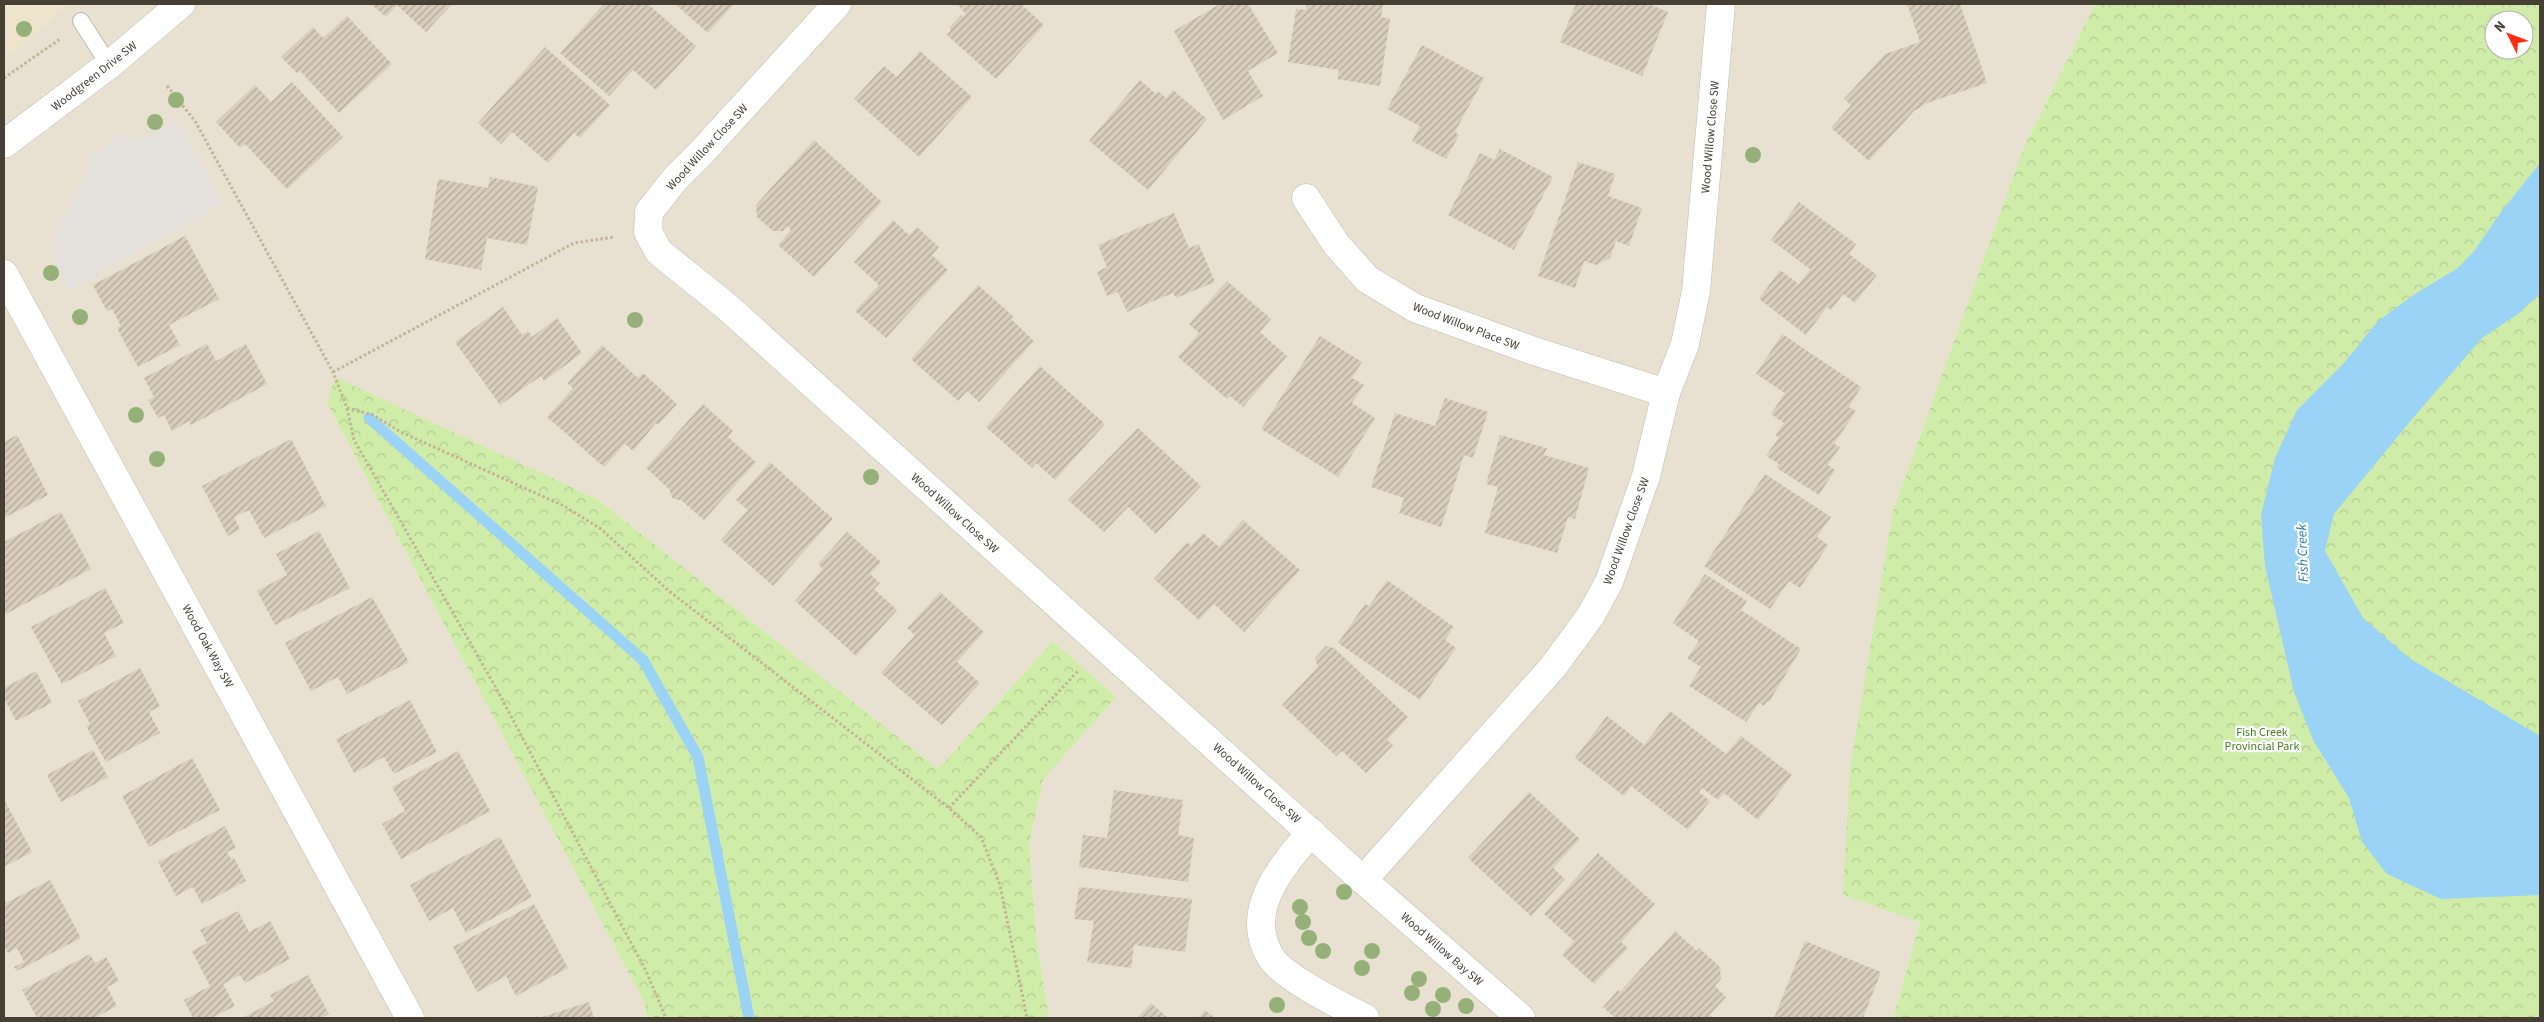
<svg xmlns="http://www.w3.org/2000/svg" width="2544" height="1022" viewBox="0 0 2544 1022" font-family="'Source Sans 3',sans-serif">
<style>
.residential{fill:#e8e1d2}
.education{fill:#eee4cd}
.park{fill:url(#park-crowns);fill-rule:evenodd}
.parking{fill:#e4e1dd}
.water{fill:#9bd3f6}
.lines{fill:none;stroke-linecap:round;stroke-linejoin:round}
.stream{stroke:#9bd3f6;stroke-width:11}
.building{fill:url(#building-hatch)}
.service-casing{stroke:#c3b9a9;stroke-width:18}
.minor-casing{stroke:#c3b9a9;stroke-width:29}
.path{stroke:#c3b296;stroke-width:3;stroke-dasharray:2.5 2.5;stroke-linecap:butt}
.service{stroke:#fff;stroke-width:16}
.minor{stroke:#fff;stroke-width:28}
.tree{fill:#95b079}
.labels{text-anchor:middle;stroke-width:4.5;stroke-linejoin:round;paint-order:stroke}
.street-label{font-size:12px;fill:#463f34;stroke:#fff}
.park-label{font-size:12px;fill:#477d22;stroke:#fff}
.water-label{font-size:14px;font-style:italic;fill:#237ab2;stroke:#fff}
</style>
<defs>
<pattern id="park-crowns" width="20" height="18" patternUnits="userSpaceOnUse" patternTransform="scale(1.25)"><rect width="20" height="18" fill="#cfeca9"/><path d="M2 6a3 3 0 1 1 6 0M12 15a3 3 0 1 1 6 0" fill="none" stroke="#b3cb92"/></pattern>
<pattern id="building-hatch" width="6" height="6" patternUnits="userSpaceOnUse" patternTransform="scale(1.25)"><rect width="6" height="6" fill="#d9cdbc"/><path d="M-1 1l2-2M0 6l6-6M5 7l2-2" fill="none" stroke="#b2a89a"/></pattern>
</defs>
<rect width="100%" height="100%" fill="#f4efe4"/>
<polygon class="residential" points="4,4 2095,4 2024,147 1893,511 1920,921 1893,1018 1049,1018 1037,943 1029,845 1043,780 1116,697 1053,641 938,769 597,499 335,378 327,403 645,1004 647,1018 4,1018"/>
<polygon class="education" points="4,4 69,4 21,47 4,58"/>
<g class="park">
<path d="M2095,4h445v1014h-647l27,-96 -77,-27 7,-126 43,-258 131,-364zM2494,20h30v30h-30z"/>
<polygon points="335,377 597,499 938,769 1053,641 1116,697 1043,780 1029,845 1037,943 1049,1018 647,1018 645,1004 327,403"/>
</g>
<polygon class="parking" points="176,119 223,202 69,291 50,251 54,235 88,169 90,157 122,134 143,140"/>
<polygon class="water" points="2540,163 2540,294 2518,314 2482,338 2413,418 2334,514 2325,551 2363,618 2409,658 2540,736 2540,895 2441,899 2387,874 2362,842 2349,798 2313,740 2294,692 2265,566 2261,515 2275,458 2297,410 2344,363 2377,322 2415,294 2458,268 2475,250 2501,212"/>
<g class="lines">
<polyline class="stream" points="369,418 643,660 698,757 749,1018"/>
</g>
<g class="building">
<polygon points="371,4 452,4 426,32 397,5 386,17"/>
<polygon points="604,4 648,4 696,46 656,90 633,70 609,96 560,53"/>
<polygon points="675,4 734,4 708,33"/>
<polygon points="957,4 1021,4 1044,25 996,79 947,35 951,30 949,28 961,15 964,16 966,14"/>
<polygon points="1220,4 1248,4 1278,53 1248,71 1263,96 1223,120 1174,31"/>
<polygon points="1307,4 1383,4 1381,17 1390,19 1380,86 1337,79 1339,70 1288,62 1296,9 1306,10"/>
<polygon points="1576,4 1649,4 1668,12 1642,76 1560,42"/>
<polygon points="1907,4 1960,4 1987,83 1927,103 1914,111 1869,161 1831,128 1851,105 1844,99 1885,54 1920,42"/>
<polygon points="347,16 392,64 339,113 300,71 297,73 281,57 313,27 323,38"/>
<polygon points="1422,45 1484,78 1455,132 1459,135 1446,159 1412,141 1420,126 1387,109"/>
<polygon points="545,47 610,105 580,138 574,133 548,163 512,132 501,144 478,123"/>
<polygon points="920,51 972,97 919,157 854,99 884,66 897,77"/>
<polygon points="1140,80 1156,94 1158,91 1166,98 1173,90 1207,119 1148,190 1089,141"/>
<polygon points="292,82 343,137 287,189 245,144 240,148 216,122 255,85 271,102"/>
<polygon points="814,140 882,202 814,277 778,245 791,230 787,226 783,231 773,231 757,217 756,205"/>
<polygon points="1500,149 1553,177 1514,250 1448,215 1480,153 1494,160"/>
<polygon points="1578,162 1615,174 1608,196 1642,208 1629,246 1616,241 1610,258 1596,265 1584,261 1575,288 1538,276"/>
<polygon points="490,177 538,187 527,245 487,238 481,270 425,259 438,179 488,188"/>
<polygon points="1799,202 1856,244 1849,254 1877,275 1855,303 1843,294 1831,310 1827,307 1806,335 1759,299 1780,270 1799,284 1810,269 1771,240"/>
<polygon points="1174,213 1189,248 1199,244 1215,282 1176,298 1173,293 1127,312 1118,292 1107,296 1097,272 1107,267 1098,245"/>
<polygon points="893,220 909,235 917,227 939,247 932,255 948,270 886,338 855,311 879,285 854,262"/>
<polygon points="185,236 219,299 169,325 180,345 138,367 117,328 121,326 112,309 107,311 93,285"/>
<polygon points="1227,281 1271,319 1260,332 1287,356 1243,407 1230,396 1227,399 1178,357 1199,333 1189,324"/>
<polygon points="978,285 1014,317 1011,319 1034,341 979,402 967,391 958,401 911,359"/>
<polygon points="503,307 522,335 528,331 532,337 557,318 582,353 544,381 541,376 500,405 455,342"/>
<polygon points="1782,334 1861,387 1849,407 1856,411 1834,444 1840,447 1828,465 1835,470 1819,495 1777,468 1779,464 1766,456 1779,437 1775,435 1784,423 1771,414 1785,393 1756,374"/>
<polygon points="1320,336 1362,362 1352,378 1364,385 1352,403 1375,418 1338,477 1261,429"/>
<polygon points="207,344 216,361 246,344 267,384 191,425 189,421 172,431 164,415 158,418 148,400 154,397 144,378"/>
<polygon points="602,345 638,378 643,373 677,404 658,425 656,423 633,451 625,444 604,467 547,417 573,388 567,383"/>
<polygon points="1040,366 1105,424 1055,480 1036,463 1032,468 986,427"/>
<polygon points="1445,398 1488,412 1473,458 1464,455 1441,527 1399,513 1404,498 1371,487 1395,413 1435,426"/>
<polygon points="703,404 733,431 728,437 756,462 704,520 681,500 673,499 669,489 646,468"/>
<polygon points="1138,428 1201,486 1156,534 1128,507 1104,532 1068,500"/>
<polygon points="17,435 48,495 4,518 4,442"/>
<polygon points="1500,435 1547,448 1544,455 1589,468 1575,519 1568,517 1557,553 1485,533 1498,487 1486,484"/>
<polygon points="291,439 326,506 264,538 249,510 234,517 240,529 228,536 202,486"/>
<polygon points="770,462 833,519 773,586 721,540 748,510 736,500"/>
<polygon points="1765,474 1831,517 1817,537 1828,545 1800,588 1789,581 1770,609 1704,566"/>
<polygon points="61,512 91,569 4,615 4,542"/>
<polygon points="1243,520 1300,570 1244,632 1214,604 1199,620 1154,579 1187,542 1191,546 1203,533 1219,547"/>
<polygon points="319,531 350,588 275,625 257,591 287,575 276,554"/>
<polygon points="847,532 881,562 870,574 880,583 874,589 897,610 856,656 795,601 823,569 818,564"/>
<polygon points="1705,574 1747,601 1741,610 1801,649 1769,702 1767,701 1764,706 1759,703 1746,722 1689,686 1701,667 1687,658 1699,641 1673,623"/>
<polygon points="1387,580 1454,627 1445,640 1456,648 1420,700 1338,643 1365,604 1369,606"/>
<polygon points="105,588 124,623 104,633 116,656 62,684 31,627"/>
<polygon points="940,592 984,632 957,662 980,683 942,725 881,673 915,635 907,628"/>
<polygon points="372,597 409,662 347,694 338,677 311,691 285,643"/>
<polygon points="1326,646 1334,648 1408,717 1387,740 1393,745 1366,773 1342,751 1336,756 1282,705 1318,667 1315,658"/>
<polygon points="140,668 160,706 149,712 160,733 106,762 86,726 90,724 78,701"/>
<polygon points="36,671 52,703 16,721 4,698 4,688"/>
<polygon points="410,700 437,752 394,774 384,757 354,773 336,739"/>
<polygon points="1670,711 1726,754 1741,736 1792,775 1758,820 1724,793 1718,800 1702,788 1699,792 1710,801 1688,830 1631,786 1624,796 1575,758 1607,716 1644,745"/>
<polygon points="93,750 108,777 61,802 47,775"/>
<polygon points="458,751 490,811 401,859 382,824 405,811 392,787"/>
<polygon points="192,758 220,810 149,847 122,796"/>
<polygon points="1114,790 1183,800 1178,835 1194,838 1188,882 1079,867 1083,835 1107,838"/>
<polygon points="1529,792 1580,839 1553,868 1565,879 1531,916 1468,858"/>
<polygon points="4,799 32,852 4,867"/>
<polygon points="225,826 236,848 227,852 231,859 234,858 246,881 202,904 193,887 176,896 158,862"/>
<polygon points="500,837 532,897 466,933 453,908 429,921 410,885"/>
<polygon points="1598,853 1655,904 1621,942 1628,948 1594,984 1562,955 1574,941 1544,914"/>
<polygon points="50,880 81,938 17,971 14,967 24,962 17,948 8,953 4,946 4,899 6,903"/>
<polygon points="1079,887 1192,899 1185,952 1134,945 1131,968 1087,962 1094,921 1074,919"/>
<polygon points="534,904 568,968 516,996 506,976 477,992 453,947"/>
<polygon points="238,911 249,932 270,921 290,959 245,983 240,975 223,984 235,1006 211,1018 193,1018 184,1000 210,986 192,951 207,943 200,930"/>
<polygon points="1675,931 1697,951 1699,948 1720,967 1721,979 1715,986 1726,997 1710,1015 1714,1018 1615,1018 1603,1007 1618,990 1620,992"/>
<polygon points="1805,941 1881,972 1863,1018 1774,1018"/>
<polygon points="90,954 95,963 106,957 119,981 107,987 117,1006 94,1018 37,1018 22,990"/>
<polygon points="308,975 329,1014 322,1018 242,1018 274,1001 270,995"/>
<polygon points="589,1002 594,1018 539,1018"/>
<polygon points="1151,1003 1168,1018 1137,1018"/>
<polygon points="1205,1010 1215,1018 1198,1018"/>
</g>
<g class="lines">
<g class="service-casing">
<polyline id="service" points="81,21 109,65"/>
</g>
<g class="minor-casing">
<g id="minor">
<polyline points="837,4 701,153 675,179 649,212 648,232 659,252 725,305 1363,880 1553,667 1591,615 1609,582 1646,476 1666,393 1685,344 1696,291 1721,4"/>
<polyline points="4,144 109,65 181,4"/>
<polyline points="1306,198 1336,244 1367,279 1415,308 1531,350 1666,393"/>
<polyline points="4,274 410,1018"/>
<path d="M1311,832c-29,34 -70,81 -39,127 14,20 70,47 93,59"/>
<polyline points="1363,880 1521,1018"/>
</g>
</g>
<g class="path">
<polyline points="4,78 60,39"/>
<polyline points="167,86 195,121 333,372 347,408 354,440 495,686 646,971 666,1018"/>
<polyline points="2539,295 2540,297"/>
<polyline points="333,372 574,243 615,237"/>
<polyline points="347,408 373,415 401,432 564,506 601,529 669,591 949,808 981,837 1000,885 1027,1018"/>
<polyline points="949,808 1079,670"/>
</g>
<use href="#service" class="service"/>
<use href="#minor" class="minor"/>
</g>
<g class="tree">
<circle cx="24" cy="29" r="8"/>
<circle cx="176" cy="100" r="8"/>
<circle cx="155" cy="122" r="8"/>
<circle cx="1753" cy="155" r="8"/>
<circle cx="51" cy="273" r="8"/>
<circle cx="80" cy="317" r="8"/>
<circle cx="635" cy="320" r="8"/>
<circle cx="136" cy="415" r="8"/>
<circle cx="157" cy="459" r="8"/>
<circle cx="871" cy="477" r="8"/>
<circle cx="1344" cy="892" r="8"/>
<circle cx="1300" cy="907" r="8"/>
<circle cx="1303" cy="922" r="8"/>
<circle cx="1309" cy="938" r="8"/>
<circle cx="1323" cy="951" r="8"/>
<circle cx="1372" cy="951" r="8"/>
<circle cx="1362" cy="968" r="8"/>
<circle cx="1419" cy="979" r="8"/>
<circle cx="1412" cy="993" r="8"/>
<circle cx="1443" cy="995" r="8"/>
<circle cx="1277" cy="1005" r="8"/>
<circle cx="1466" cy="1006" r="8"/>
<circle cx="1433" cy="1009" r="8"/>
</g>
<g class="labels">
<g class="street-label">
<text transform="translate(94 76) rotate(-38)" y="4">Woodgreen Drive SW</text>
<text transform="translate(1710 137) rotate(-85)" y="4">Wood Willow Close SW</text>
<text transform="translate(707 147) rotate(-47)" y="4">Wood Willow Close SW</text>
<text transform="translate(1466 326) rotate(21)" y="4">Wood Willow Place SW</text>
<text transform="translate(955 513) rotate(42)" y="4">Wood Willow Close SW</text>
<text transform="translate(1626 531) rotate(-70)" y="4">Wood Willow Close SW</text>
<text transform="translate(208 646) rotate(61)" y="4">Wood Oak Way SW</text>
<text transform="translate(1257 783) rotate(42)" y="4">Wood Willow Close SW</text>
<text transform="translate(1442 949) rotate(41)" y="4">Wood Willow Bay SW</text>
</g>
<g class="park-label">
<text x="2262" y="736">Fish Creek<tspan x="2262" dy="14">Provincial Park</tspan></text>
</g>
<g class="water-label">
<text transform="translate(2302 553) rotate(-92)" y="5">Fish Creek</text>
</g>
</g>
<rect width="2544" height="1022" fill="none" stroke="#463f34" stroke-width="10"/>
<g transform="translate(2509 35) rotate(312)"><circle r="24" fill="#ffffff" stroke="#b5b2ae"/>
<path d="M0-4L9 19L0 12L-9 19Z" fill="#ff2e10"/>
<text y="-8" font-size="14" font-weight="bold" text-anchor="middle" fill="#463f34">N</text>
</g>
</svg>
